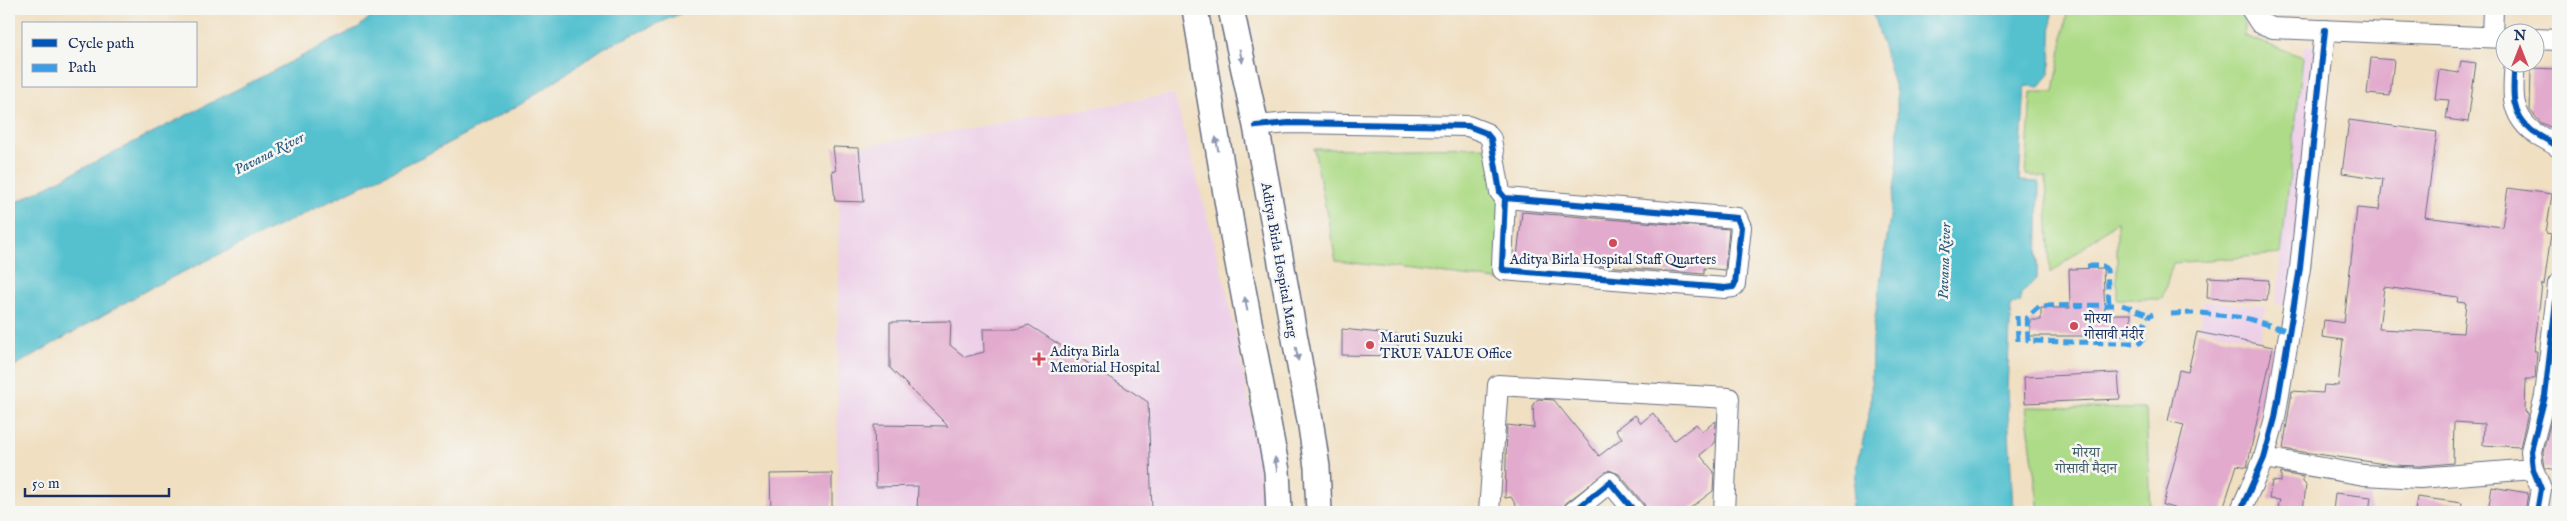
<svg xmlns="http://www.w3.org/2000/svg" width="2567" height="521" viewBox="0 0 2567 521" font-family="'IM FELL English','Noto Serif Devanagari',serif">
<style>
.built{fill:#edd0e8}
.green{fill:#aedb87;stroke:#648572}
.water{fill:#55c1cf;stroke:#387896}
.building{fill:#e2aacd;fill-rule:evenodd}
.lines{fill:none;stroke-linecap:round;stroke-linejoin:round}
.minor-casing{stroke:#666d81;stroke-width:22}
.major-casing{stroke:#666d81;stroke-width:28}
.minor{stroke:#fff;stroke-width:20}
.major{stroke:#fff;stroke-width:25}
.quiet{stroke:#3b9de6;stroke-width:5;stroke-dasharray:10 5;stroke-linecap:butt}
.cycleway-casing{stroke:#f6f6f2;stroke-width:9}
.cycleway{stroke:#0057b8;stroke-width:6}
.oneway{fill:#8d97ae}
.poi-dot{fill:#d1495b;stroke:#f6f6f2;stroke-width:2}
.labels{text-anchor:middle;stroke-width:5;stroke-linejoin:round;paint-order:stroke}
.poi-label{font-size:14px;fill:#1b2f5e;stroke:#f6f6f2;text-anchor:start}
.street-label{font-size:14px;fill:#1b2f5e;stroke:#f6f6f2}
.park-label{font-size:14px;fill:#405a68;stroke:#f6f6f2}
.water-label{font-size:15px;font-style:italic;fill:#2c5b80;stroke:#f6f6f2}
</style>
<rect width="100%" height="100%" fill="#f6f6f2"/>
<filter id="ink" filterUnits="userSpaceOnUse"><feTurbulence type="fractalNoise" baseFrequency=".02" numOctaves="2"/><feDisplacementMap in="SourceGraphic" scale="10" xChannelSelector="R" yChannelSelector="G"/><feConvolveMatrix kernelMatrix="1 2 1 2 8 2 1 2 1" color-interpolation-filters="sRGB"/></filter>
<filter id="wash" filterUnits="userSpaceOnUse"><feTurbulence type="fractalNoise" baseFrequency=".0096" numOctaves="4" result="noise"/><feDisplacementMap in="SourceGraphic" scale="20" xChannelSelector="R" yChannelSelector="G"/><feGaussianBlur stdDeviation="1.12" result="paint"/><feColorMatrix in="noise" values="0 0 0 0 0 0 0 0 0 0 0 0 0 0 0 0 0 1.4 0 .05"/><feComposite in="paint" operator="in"/></filter>
<g filter="url(#wash)">
<rect width="100%" height="100%" fill="#f0dfc1"/>
<g class="built">
<polygon points="2304,46 2323,48 2294,305 2276,304"/>
<polygon points="1174,94 1225,284 1257,443 1262,512 837,512 839,150"/>
<polygon points="2204,301 2266,306 2261,340 2199,329"/>
</g>
<g class="green">
<polygon points="2064,9 2244,9 2244,36 2303,57 2281,254 2173,263 2162,299 2117,299 2117,221 2050,274 2046,178 2026,175 2031,92 2054,92 2067,13"/>
<polygon points="1499,147 1506,281 1336,261 1314,149"/>
<polygon points="2026,407 2146,409 2150,512 2039,512"/>
</g>
<g class="water">
<polygon points="379,9 691,9 605,47 521,104 426,155 154,286 9,369 9,206 359,27"/>
<polygon points="1869,9 2052,9 2050,74 2039,87 2025,86 2019,181 2039,182 2037,279 2021,294 2020,303 2011,305 2007,388 2013,512 1851,512 1857,467 1871,403 1872,338 1898,162 1897,96 1876,21"/>
</g>
<g id="blocks">
<g class="building">
<polygon points="2371,58 2394,60 2390,96 2367,94"/>
<polygon points="2461,61 2476,63 2468,122 2446,119 2449,100 2435,99 2439,70 2459,73"/>
<polygon points="2531,68 2558,69 2558,131 2540,122 2530,110"/>
<path d="M2349,120l88,12 -12,85 77,10 6,-39 44,6 -6,39 5,1 -7,51 -2,-1 -8,67h3l-2,28h-9l-1,33 3,1 -8,34 -37,-2 1,-21 -30,-2 -1,41 -33,3 -28,-1 -109,-16 9,-58 31,2 1,-8 14,1 5,-46 -21,-3 2,-17 20,3 13,-115 22,2 4,-31 -41,-6zM2384,287l74,10 -1,5 9,1 -3,30 -84,-4z"/>
<polygon points="833,147 859,148 864,202 835,201 832,170 836,171"/>
<polygon points="1522,212 1729,229 1725,270 1704,268 1704,274 1530,260 1530,258 1517,257"/>
<polygon points="2103,268 2105,314 2131,314 2130,336 2030,336 2030,320 2041,320 2041,308 2070,308 2069,269"/>
<polygon points="2208,277 2269,280 2267,301 2207,298"/>
<polygon points="951,321 950,345 965,357 984,352 983,329 1016,329 1029,325 1148,402 1152,512 917,512 918,486 876,487 874,425 948,426 890,368 890,322"/>
<polygon points="1342,329 1399,335 1397,356 1342,355"/>
<polygon points="2197,332 2273,347 2247,467 2237,465 2222,512 2187,512 2163,505 2184,425 2168,421 2179,370 2188,372"/>
<polygon points="2118,373 2120,399 2025,403 2024,377"/>
<polygon points="1538,399 1554,400 1599,456 1622,438 1616,430 1635,415 1641,423 1653,413 1674,441 1696,424 1702,431 1716,421 1715,443 1700,455 1714,472 1713,491 1685,512 1647,512 1644,504 1619,474 1609,470 1566,503 1561,512 1520,512 1511,497 1505,498 1507,425 1534,428 1533,404"/>
<polygon points="2554,409 2558,409 2558,470 2545,468 2543,452"/>
<polygon points="832,473 832,512 771,512 770,474"/>
<polygon points="2281,473 2303,477 2303,482 2306,485 2303,511 2278,507 2280,500 2269,499 2272,481 2281,482"/>
<polygon points="2492,487 2528,493 2525,512 2488,512"/>
<polygon points="2335,493 2371,497 2369,512 2333,512"/>
<polygon points="2417,497 2462,503 2461,512 2415,511"/>
</g>
</g>
</g>
<g filter="url(#ink)">
<use href="#blocks" fill-opacity="0" stroke="#666d81" stroke-width="1"/>
<g class="lines">
<g class="minor-casing">
<g id="minor">
<polyline points="2251,9 2260,23 2273,28 2504,38"/>
<polyline points="2492,37 2493,9"/>
<polyline points="2534,39 2558,40"/>
<path d="M2515,62c-2,27 -6,50 17,69 8,6 18,10 26,16"/>
<polyline points="1256,126 1289,123 1468,126 1486,133 1491,139 1500,192 1505,198 1737,218 1741,227 1735,284 1733,287 1725,288 1503,270 1502,265 1505,198"/>
<polyline points="2264,458 2364,475 2420,478 2533,469"/>
<polyline points="1489,512 1498,385 1729,398 1724,512"/>
<polyline points="1573,512 1610,482 1635,512"/>
<polyline points="2240,512 2264,458 2275,418 2300,268 2325,30"/>
<polyline points="2537,512 2541,489 2533,469 2531,451 2545,396 2558,284"/>
</g>
</g>
<g class="major-casing">
<g id="major">
<polyline points="1195,9 1235,247 1277,471 1279,512"/>
<polyline points="1231,9 1256,126 1311,426 1317,467 1319,512"/>
</g>
</g>
<use href="#minor" class="minor"/>
<use href="#major" class="major"/>
<g class="quiet">
<polyline points="2087,266 2103,266 2107,270 2109,304"/>
<polyline points="2114,305 2040,306 2027,318 2028,341 2117,343"/>
<polyline points="2122,305 2150,315"/>
<polyline points="2201,313 2245,318 2290,331"/>
<polyline points="2171,314 2194,313"/>
<polyline points="2017,316 2018,341 2021,341"/>
<polyline points="2123,343 2140,343 2144,338 2143,326 2150,315 2153,314"/>
</g>
<g class="cycleway-casing">
<g id="cycleway">
<path d="M2515,62c-2,27 -6,50 17,69 8,6 18,10 26,16"/>
<polyline points="1256,126 1289,123 1468,126 1486,133 1491,139 1500,192 1505,198 1737,218 1741,227 1735,284 1733,287 1725,288 1503,270 1502,265 1505,198"/>
<polyline points="1573,512 1610,482 1635,512"/>
<polyline points="2240,512 2264,458 2275,418 2300,268 2325,30"/>
<polyline points="2537,512 2541,489 2533,469 2531,451 2545,396 2558,284"/>
</g>
</g>
<use href="#cycleway" class="cycleway"/>
</g>
<defs><path id="oneway-solid" d="M-6-.8H1V-3.2L6.5 0L1 3.2V.8H-6Z" transform="scale(1.25)"/></defs>
<g class="oneway">
<use href="#oneway-solid" transform="translate(1241 56) rotate(78)"/>
<use href="#oneway-solid" transform="translate(1217 144) rotate(-100)"/>
<use href="#oneway-solid" transform="translate(1246 304) rotate(-101)"/>
<use href="#oneway-solid" transform="translate(1297 354) rotate(80)"/>
<use href="#oneway-solid" transform="translate(1276 464) rotate(-99)"/>
</g>
</g>
<g class="poi-dot">
<circle cx="1613" cy="243" r="5"/>
<circle cx="2074" cy="326" r="5"/>
<circle cx="1370" cy="345" r="5"/>
<path d="M1036.5 351.5h5v5h5v5h-5v5h-5v-5h-5v-5h5z"/>
</g>
<g class="labels">
<g class="poi-label">
<text x="1613" y="264" text-anchor="middle">Aditya Birla Hospital Staff Quarters</text>
<text x="2084" y="323">मोरया<tspan x="2084" dy="16">गोसावी मंदीर</tspan></text>
<text x="1380" y="342">Maruti Suzuki<tspan x="1380" dy="16">TRUE VALUE Office</tspan></text>
<text x="1050" y="356">Aditya Birla<tspan x="1050" dy="16">Memorial Hospital</tspan></text>
</g>
<g class="street-label">
<text transform="translate(1280 260) rotate(80)" y="5">Aditya Birla Hospital Marg</text>
</g>
<g class="park-label">
<text x="2086" y="457">मोरया<tspan x="2086" dy="16">गोसावी मैदान</tspan></text>
</g>
<g class="water-label">
<text transform="translate(269 153) rotate(-27)" y="5">Pavana River</text>
<text transform="translate(1944 261) rotate(-88)" y="5">Pavana River</text>
</g>
</g>
<rect width="2567" height="521" fill="none" stroke="#f6f6f2" stroke-width="30"/>
<rect x="22" y="22" width="175" height="65" fill="#f6f6f2" stroke="#9ea6b7"/>
<rect x="32" y="39" width="25" height="8" fill="#0057b8" stroke="#9ea6b7"/>
<text x="68" y="48" font-size="15" fill="#1b2f5e">Cycle path</text>
<rect x="32" y="64" width="25" height="8" fill="#3b9de6" stroke="#9ea6b7"/>
<text x="68" y="72" font-size="15" fill="#1b2f5e">Path</text>
<g transform="translate(2520 48)"><circle r="24" fill="#f6f6f2" stroke="#9ea6b7"/>
<path d="M0-4L9 19L0 12L-9 19Z" fill="#d1495b"/>
<text y="-8" font-size="14" font-weight="bold" text-anchor="middle" fill="#1b2f5e">N</text>
</g>
<path d="M25 488v8h144v-8" fill="none" stroke="#1b2f5e" stroke-width="2.5"/>
<text x="32" y="488" font-size="15" fill="#1b2f5e" stroke="#f6f6f2" stroke-width="4" paint-order="stroke">50 m</text>
</svg>
